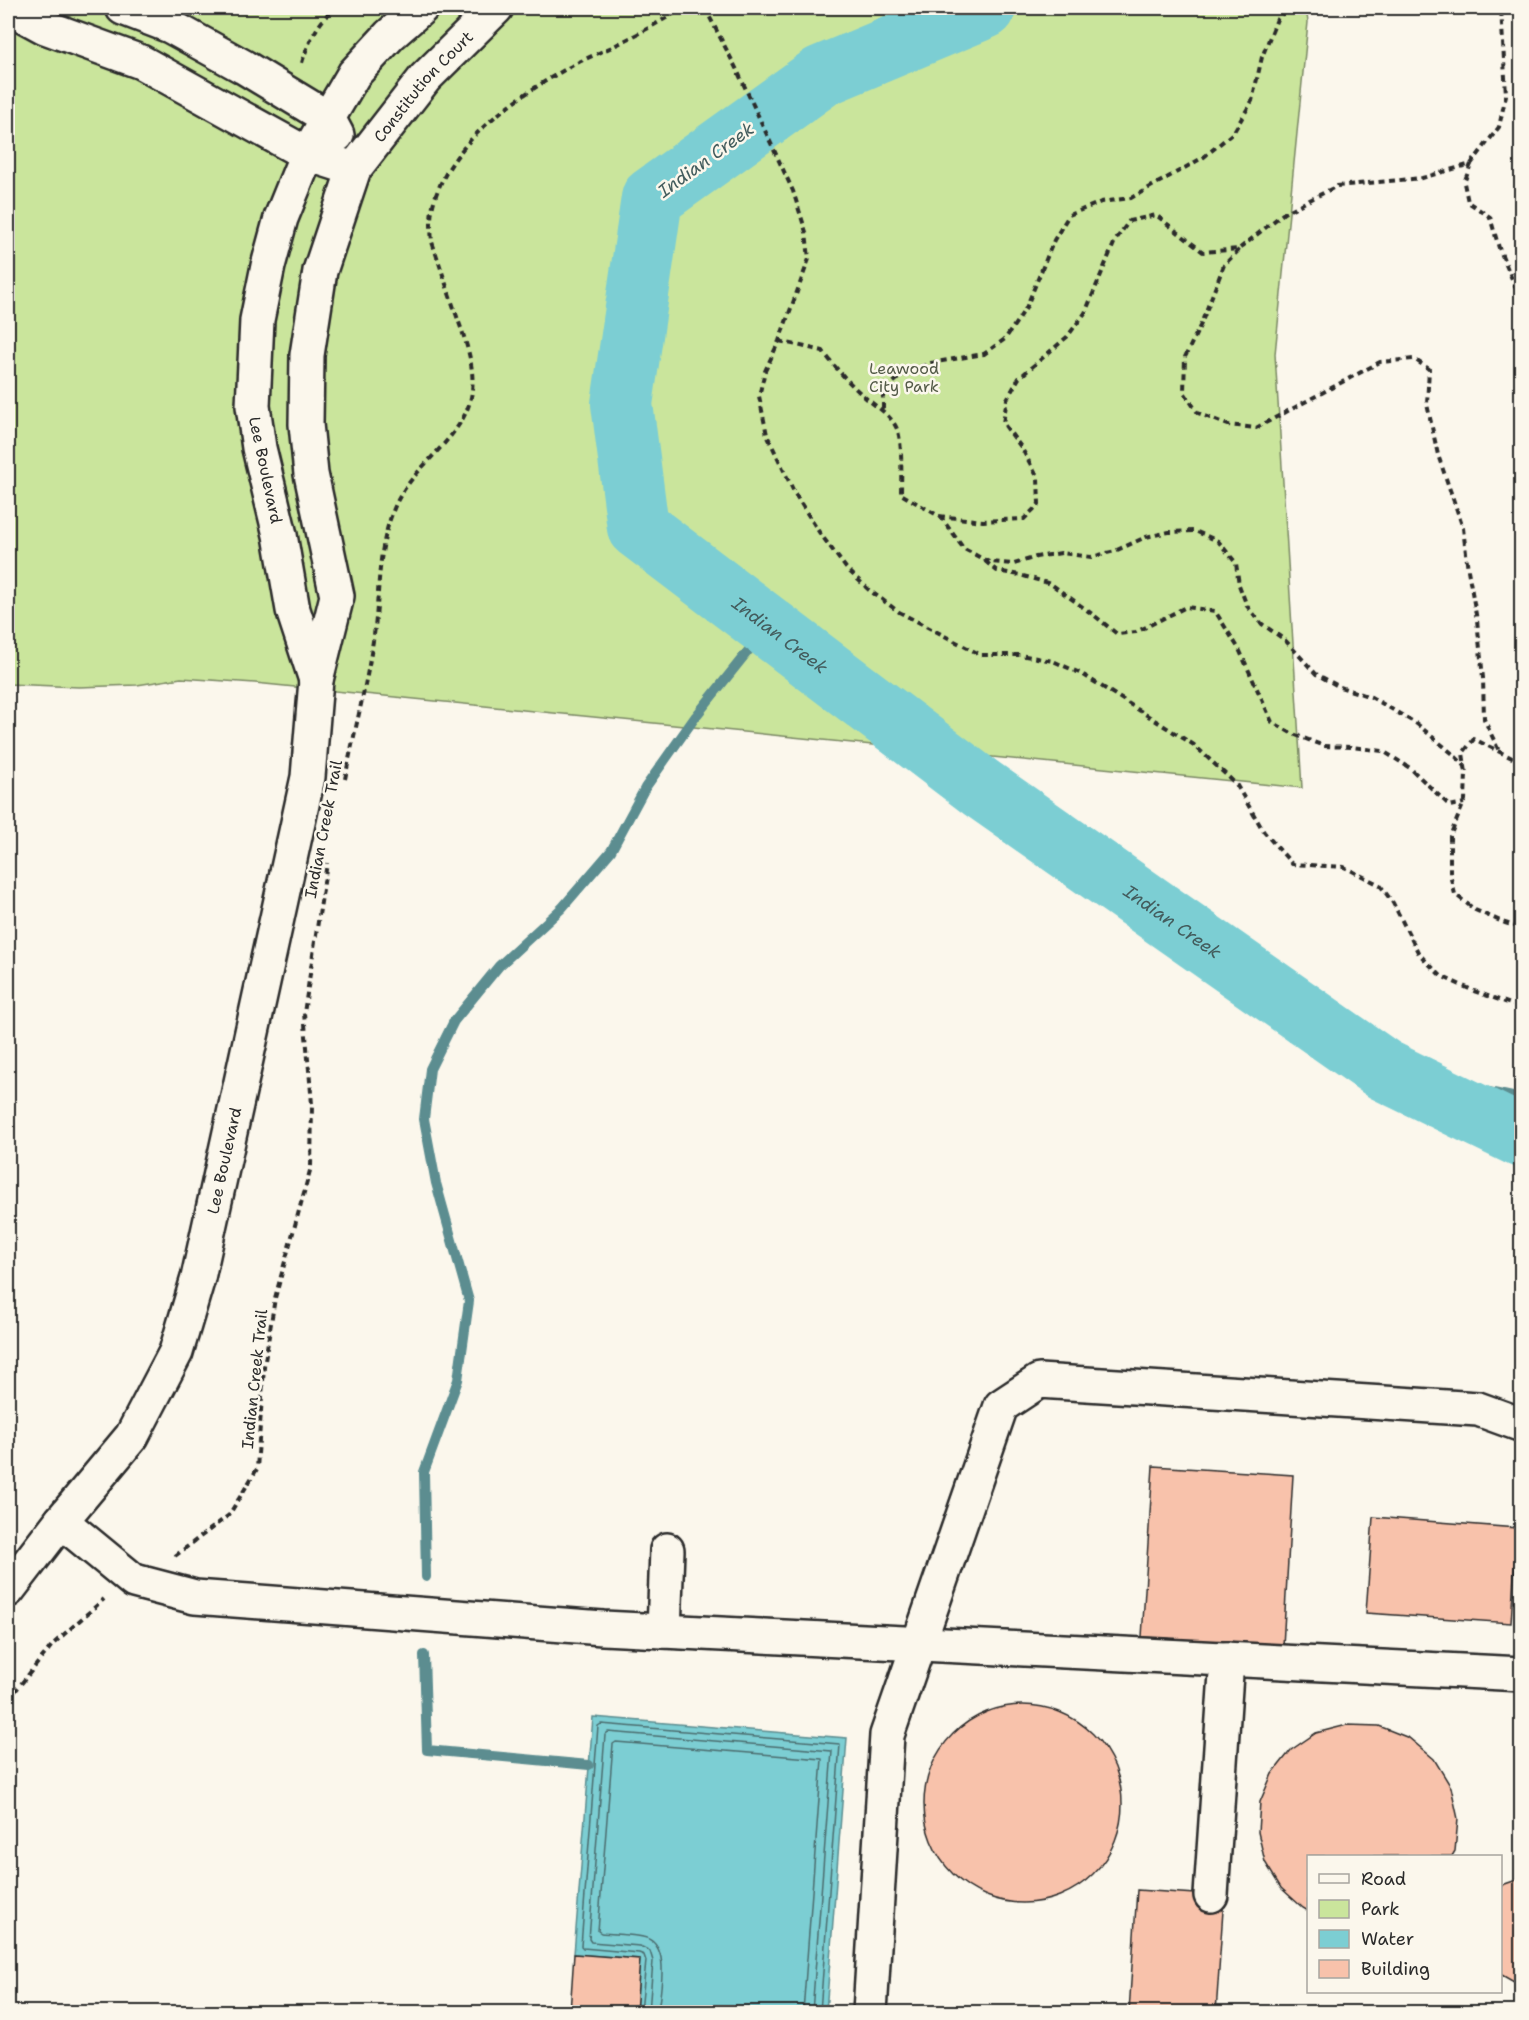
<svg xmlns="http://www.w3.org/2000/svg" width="1529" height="2020" viewBox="0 0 1529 2020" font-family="'Shantell Sans',sans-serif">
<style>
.green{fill:#cae59c;stroke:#7a8864;stroke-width:1.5}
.water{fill:#7cced3;stroke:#5c8d90;stroke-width:1.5}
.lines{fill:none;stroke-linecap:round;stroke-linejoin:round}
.shore{stroke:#4b6c6e;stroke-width:1.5}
.stream{stroke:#5c8d90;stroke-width:10}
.river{stroke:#7cced3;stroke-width:62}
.building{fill:#f8c2ab;stroke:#2b2b2b;stroke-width:1.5}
.minor-casing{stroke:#2b2b2b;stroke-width:38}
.path{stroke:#2b2b2b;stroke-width:4;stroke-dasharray:6 4.5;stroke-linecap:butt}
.minor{stroke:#fbf7ec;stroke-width:33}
.labels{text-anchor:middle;stroke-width:5;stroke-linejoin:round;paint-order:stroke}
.street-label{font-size:16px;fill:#2b2b2b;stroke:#fbf7ec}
.park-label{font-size:16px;fill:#535a47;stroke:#fbf7ec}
.water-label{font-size:18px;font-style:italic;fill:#435c5d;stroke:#fbf7ec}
</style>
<rect width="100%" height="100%" fill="#fbf7ec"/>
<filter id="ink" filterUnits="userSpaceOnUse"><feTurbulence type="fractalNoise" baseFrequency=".0167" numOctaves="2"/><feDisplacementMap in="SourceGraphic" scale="12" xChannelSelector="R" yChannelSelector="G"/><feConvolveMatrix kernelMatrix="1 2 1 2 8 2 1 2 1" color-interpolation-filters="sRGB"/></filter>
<g filter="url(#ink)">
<polygon class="green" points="8,8 1306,8 1308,22 1275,354 1302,788 255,683 181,678 137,685 79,687 8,684"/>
<polygon class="water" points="593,1717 847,1738 826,2012 636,2012 640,1959 574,1954"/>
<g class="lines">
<g class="shore">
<polyline points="641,2012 646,1961 644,1955 639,1953 583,1948 581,1946 598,1726 601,1724 840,1744 820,2012"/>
<polyline points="649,2012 653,1961 650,1951 640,1946 591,1942 589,1939 605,1735 608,1732 832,1751 812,2012"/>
<path d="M658,2012c2,-21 14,-69 -15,-75 -13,-3 -28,-3 -42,-4l-3,-2 15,-187 3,-2 206,17 -19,253"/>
</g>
<g class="stream">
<polyline points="1384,1070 1522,1099"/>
<polyline points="426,1577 424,1472 458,1380 469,1301 436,1183 424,1119 430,1069 454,1021 499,966 562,908 611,851 645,788 696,716 768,626"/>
<polyline points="424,1655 427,1750 589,1765"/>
</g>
<path class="river" id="s1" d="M985,8l-163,68 -170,122 -30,206 16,124 343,260 403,282 138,67"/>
</g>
<g class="building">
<polygon points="1153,1466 1293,1475 1283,1646 1142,1637"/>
<polygon points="1373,1517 1517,1528 1511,1623 1366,1613"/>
<circle cx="1023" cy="1804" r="99"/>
<polygon points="1347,1725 1379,1726 1409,1738 1434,1759 1451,1787 1458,1819 1455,1851 1452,1856 1308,1856 1308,1911 1303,1908 1281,1888 1265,1862 1258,1832 1260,1802 1272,1774 1291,1750 1316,1733"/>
<polygon points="1522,1878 1522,1983 1514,1982 1500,1974 1500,1888 1505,1884"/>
<polygon points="1137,1890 1224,1896 1216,2012 1129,2012"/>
<polygon points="574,1954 640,1959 636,2012 570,2012"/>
</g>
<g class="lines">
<g class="minor-casing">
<g id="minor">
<polyline points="10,8 45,27 141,62 307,154 354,169"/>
<polyline points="123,8 170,26 244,67 328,118 337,135"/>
<polyline points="316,680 293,610 280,535 259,448 253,406 257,320 268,266 281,218 307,154 354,74 390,35 421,8"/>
<polyline points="61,1521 134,1581 195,1597 603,1628 1522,1674"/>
<path id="s2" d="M8,1590l53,-69 71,-85 44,-84 22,-74 110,-501 8,-97 21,-84 -26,-122 -5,-50 1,-69 13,-84 34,-102 71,-91 71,-70"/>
<polyline points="664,1631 667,1550"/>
<polyline points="1211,1895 1227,1659"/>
<polyline points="870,2012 887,1735 1001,1406 1039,1381 1478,1409 1522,1425"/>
</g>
</g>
<g class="path">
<polyline points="705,8 737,70 793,191 806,232 809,259 779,341 765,371 759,396 767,435 795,494 819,532 846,568 869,590 899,612 981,655 1020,655 1053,661 1082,674 1194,745 1236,784 1264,832 1292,864 1344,867 1380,885 1393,903 1419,954 1441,976 1474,991 1522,1008"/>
<path d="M302,63c6,-21 16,-40 32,-55"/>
<polyline points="1471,164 1464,183 1468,202 1490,217 1499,248 1522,303"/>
<polyline points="1239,250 1224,265 1201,324 1185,357 1184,392 1198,413 1228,425 1256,428 1380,362 1414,359 1429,369 1427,404 1438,455 1463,528 1468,570 1477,620 1483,678 1484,719 1499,751"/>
<path d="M779,341l44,10c13,18 28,34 44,48 11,9 24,16 30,30 6,14 4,49 4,65l38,22 44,5 41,-2 15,-15 -1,-26 -17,-31 -18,-24 4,-24 12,-21 48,-41 18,-24 30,-72 14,-20 27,-6 47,37 36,-3 45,-36 53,-27 85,-8 49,-14 28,-37 7,-32 -5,-87"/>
<polyline points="883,409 883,392 904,373 931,363 984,354 1005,339 1026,308 1054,240 1069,215 1101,202 1131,198 1204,157 1233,133 1252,101 1262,57 1277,19 1288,8"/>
<polyline points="940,516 964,549 989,562 1014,564 1036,557 1061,553 1091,557 1115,551 1146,537 1169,532 1195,531 1218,541 1236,563 1239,585 1247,606 1262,624 1285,640 1316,674 1340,687 1371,697 1417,724 1453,754 1465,766"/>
<polyline points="985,561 997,571 1020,575 1051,584 1095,616 1117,634 1136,632 1186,607 1215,611 1239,649 1272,722 1293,734 1324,746 1351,747 1383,751 1410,768 1450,806 1464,803"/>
<polyline points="1522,763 1474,739 1463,753 1466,773 1465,800 1450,836 1450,875 1455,894 1475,910 1505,923 1522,928"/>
<path d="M345,779c9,-46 21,-92 28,-138 8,-48 2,-87 22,-135 18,-42 72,-69 77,-115 3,-28 -8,-54 -17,-80 -8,-23 -15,-46 -23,-69 -1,-12 -2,-25 1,-37 16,-62 80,-106 133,-136 19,-11 39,-18 58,-28 20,-10 40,-22 60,-33"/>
<polyline points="175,1556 229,1515 257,1469 264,1367 275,1298 311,1167 312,1104 304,1013 327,863"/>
<polyline points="8,1700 53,1644 104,1599"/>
</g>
<use href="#minor" class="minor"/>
</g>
</g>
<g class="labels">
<g class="street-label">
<text dy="6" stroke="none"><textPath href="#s2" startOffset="1611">Constitution Court</textPath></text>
<text transform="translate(266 470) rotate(78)" y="6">Lee Boulevard</text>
<text transform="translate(323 829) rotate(-79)" y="6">Indian Creek Trail</text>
<text dy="6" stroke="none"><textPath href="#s2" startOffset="490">Lee Boulevard</textPath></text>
<text transform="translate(254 1379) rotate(-84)" y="6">Indian Creek Trail</text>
</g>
<g class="park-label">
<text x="904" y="374">Leawood<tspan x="904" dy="18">City Park</tspan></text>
</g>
<g class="water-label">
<text transform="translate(706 160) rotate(-36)" y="6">Indian Creek</text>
<text dy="6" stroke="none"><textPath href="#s1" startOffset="897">Indian Creek</textPath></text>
<text dy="6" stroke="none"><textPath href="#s1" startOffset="1383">Indian Creek</textPath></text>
</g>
</g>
<rect width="1529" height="2020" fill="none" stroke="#fbf7ec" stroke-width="30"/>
<rect x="15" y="15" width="1499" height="1990" fill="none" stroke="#2b2b2b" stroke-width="2" filter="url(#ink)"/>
<rect x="1307" y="1855" width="195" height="138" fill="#fbf7ec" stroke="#a8a59f" stroke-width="1.5"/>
<rect x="1319" y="1874" width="30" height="9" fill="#fbf7ec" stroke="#a8a59f" stroke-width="1.5"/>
<text x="1361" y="1885" font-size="18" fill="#2b2b2b">Road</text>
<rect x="1319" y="1900" width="30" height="18" fill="#cae59c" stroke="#a8a59f" stroke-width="1.5"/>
<text x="1361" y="1915" font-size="18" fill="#2b2b2b">Park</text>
<rect x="1319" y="1930" width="30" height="18" fill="#7cced3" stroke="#a8a59f" stroke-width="1.5"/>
<text x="1361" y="1945" font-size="18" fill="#2b2b2b">Water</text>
<rect x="1319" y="1960" width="30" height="18" fill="#f8c2ab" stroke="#a8a59f" stroke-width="1.5"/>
<text x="1361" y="1975" font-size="18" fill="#2b2b2b">Building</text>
</svg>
